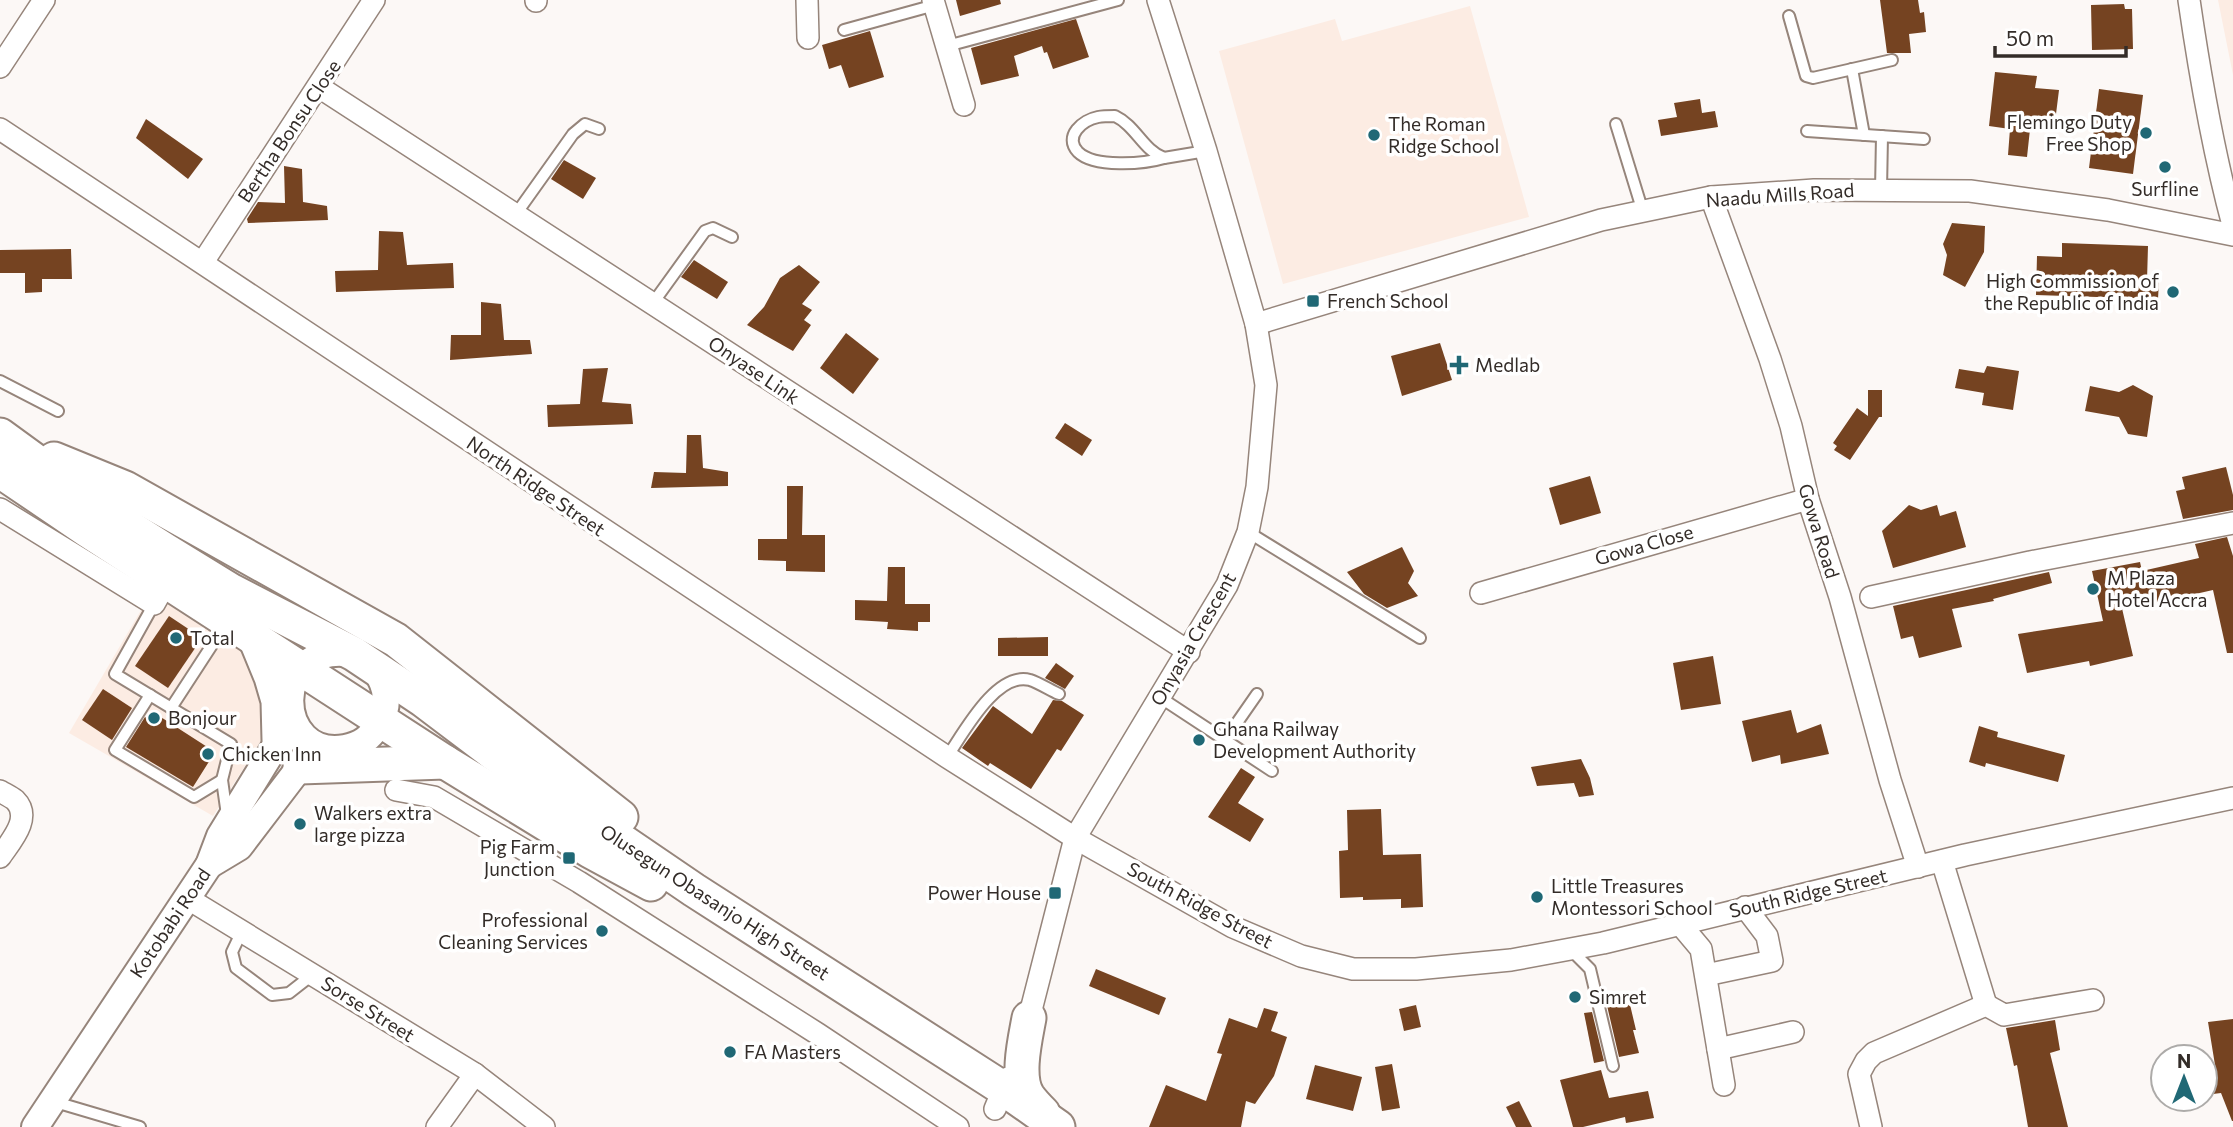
<svg xmlns="http://www.w3.org/2000/svg" width="2233" height="1127" viewBox="0 0 2233 1127" font-family="Commissioner,sans-serif">
<style>
.built{fill:#fcece3}
.building{fill:#754321}
.lines{fill:none;stroke-linecap:round;stroke-linejoin:round}
.service-casing{stroke:#96857b;stroke-width:14}
.minor-casing{stroke:#96857b;stroke-width:24}
.tertiary-casing{stroke:#96857b;stroke-width:30}
.primary-casing{stroke:#96857b;stroke-width:37}
.service{stroke:#fff;stroke-width:10}
.minor{stroke:#fff;stroke-width:21}
.tertiary{stroke:#fff;stroke-width:26}
.primary{stroke:#fff;stroke-width:33}
.poi-dot{fill:#206875;stroke:#fff;stroke-width:2.5}
.labels{text-anchor:middle;stroke-width:7;stroke-linejoin:round;paint-order:stroke}
.poi-label{font-size:19px;fill:#332c28;stroke:#fff;text-anchor:start}
.street-label{font-size:19px;fill:#332c28;stroke:#fff}
</style>
<rect width="100%" height="100%" fill="#fcf8f6"/>
<g class="built">
<polygon points="2218,0 2233,0 2233,75"/>
<polygon points="1470,6 1529,217 1283,284 1219,51 1335,19 1342,41"/>
<polygon points="154,588 245,652 272,724 213,816 69,733"/>
</g>
<g class="building">
<polygon points="956,0 1000,0 1001,4 960,16"/>
<polygon points="1880,0 1918,0 1920,13 1924,12 1926,32 1909,34 1911,53 1887,53"/>
<polygon points="2124,4 2125,9 2132,9 2133,49 2092,50 2091,5"/>
<polygon points="1076,19 1089,57 1053,69 1047,52 1044,53 1042,46 1014,56 1019,76 981,85 971,48"/>
<polygon points="870,31 884,77 849,88 841,65 829,69 822,45"/>
<polygon points="1995,72 2037,76 2035,88 2059,90 2055,122 2031,120 2027,157 2008,155 2010,129 1989,126"/>
<polygon points="2099,89 2143,95 2133,174 2089,168"/>
<polygon points="1700,99 1702,113 1715,111 1718,127 1661,136 1658,120 1677,117 1674,103"/>
<polygon points="146,119 203,159 188,179 136,138"/>
<polygon points="564,160 596,178 583,199 551,179"/>
<polygon points="284,166 302,169 303,202 327,206 328,220 248,223 247,219 258,202 285,203"/>
<polygon points="1952,223 1985,226 1984,252 1965,287 1943,275 1947,255 1943,244"/>
<polygon points="379,231 403,232 407,265 453,263 454,288 336,292 335,271 378,270"/>
<polygon points="2062,243 2148,246 2147,281 2159,281 2158,299 2036,295 2037,256 2062,257"/>
<polygon points="71,249 72,279 42,279 42,292 25,293 25,273 0,273 0,250"/>
<polygon points="694,260 728,282 717,299 681,277"/>
<polygon points="799,265 820,282 802,304 812,310 804,320 811,325 793,351 747,325 764,307 780,278"/>
<polygon points="481,302 501,304 504,340 530,340 532,354 450,360 451,335 481,335"/>
<polygon points="846,333 879,359 853,394 820,368"/>
<polygon points="1440,343 1452,380 1402,396 1391,356"/>
<polygon points="1987,366 2019,371 2013,410 1982,405 1984,393 1955,388 1959,369 1984,373"/>
<polygon points="608,368 602,402 631,404 633,424 548,427 547,405 580,404 583,369"/>
<polygon points="2133,385 2153,396 2147,437 2128,434 2119,417 2085,411 2090,386 2119,392"/>
<polygon points="1868,390 1882,390 1882,417 1879,417 1850,460 1834,450 1837,446 1833,443 1857,408 1868,416"/>
<polygon points="1065,423 1092,440 1082,456 1055,438"/>
<polygon points="687,435 701,435 703,468 728,472 728,486 651,488 654,472 686,473"/>
<polygon points="2226,467 2233,495 2233,510 2183,519 2176,491 2185,489 2182,477"/>
<polygon points="1590,476 1601,513 1560,525 1549,488"/>
<polygon points="787,486 803,486 802,535 825,535 825,572 786,571 786,561 758,560 758,539 787,539"/>
<polygon points="1909,505 1921,510 1937,505 1940,516 1956,511 1966,547 1893,568 1882,531"/>
<polygon points="2227,537 2233,556 2233,653 2227,653 2213,590 2151,604 2150,598 2121,604 2133,656 2090,666 2089,661 2027,673 2018,634 2103,621 2092,571 2140,562 2142,571 2199,558 2195,544"/>
<polygon points="1402,547 1414,571 1408,583 1418,596 1387,608 1364,594 1347,572"/>
<polygon points="888,567 905,567 905,604 930,604 930,622 918,622 918,631 887,629 888,622 855,620 855,600 887,601"/>
<polygon points="2049,572 2052,583 1993,599 1994,601 1952,609 1962,647 1919,658 1913,636 1901,639 1893,606"/>
<polygon points="169,616 202,638 168,688 135,666"/>
<polygon points="1048,637 1048,656 998,656 998,638"/>
<polygon points="1713,656 1721,704 1681,710 1673,663"/>
<polygon points="1056,663 1074,676 1065,689 1045,678"/>
<polygon points="103,689 132,708 112,740 82,720"/>
<polygon points="1053,700 1062,701 1084,715 1061,751 1057,749 1031,789 990,763 988,766 962,748 993,706 1032,734"/>
<polygon points="1791,710 1797,733 1821,724 1829,754 1781,764 1780,755 1752,762 1742,721"/>
<polygon points="153,712 215,752 193,787 126,747 145,717 148,719"/>
<polygon points="1979,726 1998,732 1997,737 2065,755 2058,782 1986,763 1985,767 1969,762"/>
<polygon points="1581,759 1590,778 1594,795 1579,797 1574,783 1537,786 1531,767"/>
<polygon points="1241,768 1255,777 1238,803 1264,819 1250,842 1208,817"/>
<polygon points="1381,809 1383,855 1421,854 1423,907 1401,908 1401,899 1363,900 1363,897 1340,898 1339,851 1348,850 1347,810"/>
<polygon points="1096,969 1166,998 1159,1015 1089,986"/>
<polygon points="1627,992 1636,1030 1633,1030 1639,1053 1619,1057 1605,997"/>
<polygon points="1416,1005 1421,1027 1404,1031 1399,1009"/>
<polygon points="1264,1008 1278,1012 1271,1031 1287,1037 1274,1076 1255,1104 1246,1101 1241,1127 1149,1127 1166,1085 1206,1101 1222,1054 1217,1053 1229,1018 1257,1028"/>
<polygon points="1592,1012 1604,1061 1594,1063 1584,1013"/>
<polygon points="2233,1019 2233,1121 2232,1121 2221,1093 2205,1095 2205,1067 2215,1065 2208,1022"/>
<polygon points="2055,1020 2060,1050 2050,1053 2068,1127 2028,1127 2017,1065 2014,1066 2006,1028"/>
<polygon points="1392,1064 1400,1108 1382,1111 1375,1067"/>
<polygon points="1315,1065 1362,1077 1353,1111 1306,1099"/>
<polygon points="1601,1070 1609,1098 1648,1091 1654,1118 1626,1123 1625,1117 1583,1127 1573,1127 1560,1080"/>
<polygon points="1519,1101 1532,1127 1516,1127 1506,1107"/>
</g>
<g class="lines">
<g class="service-casing">
<g id="service">
<polyline points="1789,16 1806,76 1813,78 1892,60"/>
<polyline points="844,30 935,5"/>
<polyline points="947,46 1118,0"/>
<polyline points="1852,69 1864,135"/>
<path d="M1115,116c21,10 28,34 49,42 -20,6 -70,10 -86,-6 -15,-16 5,-32 20,-35 5,-1 12,-1 17,-1z"/>
<polyline points="1616,124 1643,212"/>
<polyline points="1807,131 1924,139"/>
<polyline points="1164,158 1206,151"/>
<polyline points="1881,190 1882,136"/>
<polyline points="516,214 573,134 585,124 599,129"/>
<polyline points="653,303 705,231 713,228 732,237"/>
<polyline points="0,381 58,411"/>
<polyline points="1248,532 1420,638"/>
<polyline points="154,604 115,674 231,744 222,780 227,815"/>
<polyline points="150,695 115,750 194,797 222,780"/>
<polyline points="1161,698 1272,771"/>
<polyline points="171,708 225,625"/>
<polyline points="1225,740 1257,694"/>
<path d="M947,757c16,-23 49,-86 83,-77 9,3 20,10 29,14"/>
<polyline points="242,931 232,952 236,968 272,995 289,993 312,975"/>
<polyline points="1570,949 1590,969 1613,1066"/>
<polyline points="52,1101 140,1127"/>
</g>
</g>
<g class="minor-casing">
<g id="minor">
<polyline points="536,0 536,1"/>
<polyline points="807,0 808,38"/>
<polyline points="933,0 964,105"/>
<path d="M2189,0c11,76 24,151 44,225"/>
<polyline points="0,67 44,0"/>
<polyline points="319,87 1189,652"/>
<polyline points="0,129 947,757 1075,838 1233,927 1301,956 1353,969 1416,969 1511,960 1603,943 1965,855 2233,798"/>
<polyline points="1711,197 1770,359 1791,426 1808,499 1840,597 1890,780 1918,867"/>
<polyline points="203,262 374,0"/>
<polyline points="1256,324 1601,220 1711,197 1814,190 1970,191 2108,210 2233,235"/>
<polyline points="0,509 154,604 167,581"/>
<polyline points="1481,593 1808,499"/>
<polyline points="1871,597 2030,562 2233,523"/>
<polyline points="396,790 434,797 579,882 818,1034 958,1127"/>
<path d="M0,791c5,3 11,6 15,9 18,18 -5,42 -15,57"/>
<polyline points="1942,861 1986,1005"/>
<polyline points="187,898 475,1074 544,1127"/>
<polyline points="1680,924 1701,949 1724,1085"/>
<polyline points="1706,975 1772,961 1767,936 1745,907"/>
<polyline points="1025,1027 1029,1018 1075,838 1227,585 1248,532 1257,487 1266,385 1256,324 1206,151 1158,0"/>
<polyline points="1718,1049 1793,1032"/>
<polyline points="995,1109 1008,1078"/>
<polyline points="437,1127 475,1074"/>
<polyline points="1871,1127 1859,1074 1866,1061 1874,1053 1986,1005 2004,1015 2093,1000"/>
</g>
</g>
<g class="tertiary-casing">
<g id="tertiary">
<path d="M354,654c-87,-15 -80,107 -9,94 16,-3 25,-10 33,-23 12,-19 10,-36 -2,-55"/>
<polyline points="209,865 239,847 300,767 314,752"/>
<polyline points="35,1127 209,865 220,836 279,740 286,723"/>
</g>
</g>
<g class="primary-casing">
<g id="primary">
<polyline points="0,435 107,513 165,550 232,591 354,654 423,700 493,753 694,890 1004,1089 1058,1127"/>
<polyline points="54,459 125,488 396,640 621,817"/>
<polyline points="0,471 87,530 445,762 590,851 651,884"/>
<polyline points="255,638 271,677 278,701 279,740"/>
<polyline points="300,767 445,762"/>
<path d="M1029,1018c-4,22 -13,59 -1,78 4,6 10,12 15,17"/>
</g>
</g>
<use href="#service" class="service"/>
<use href="#minor" class="minor"/>
<use href="#tertiary" class="tertiary"/>
<use href="#primary" class="primary"/>
</g>
<g class="poi-dot">
<circle cx="2146" cy="133" r="7"/>
<circle cx="1374" cy="135" r="7"/>
<circle cx="2165" cy="167" r="7"/>
<circle cx="2173" cy="292" r="7"/>
<rect x="1306" y="294" width="14" height="14" rx="3.5"/>
<path d="M1455.5 354.5h7v7h7v7h-7v7h-7v-7h-7v-7h7z"/>
<circle cx="2093" cy="589" r="7"/>
<circle cx="176" cy="638" r="7"/>
<circle cx="154" cy="718" r="7"/>
<circle cx="1199" cy="740" r="7"/>
<circle cx="208" cy="754" r="7"/>
<circle cx="300" cy="824" r="7"/>
<rect x="562" y="851" width="14" height="14" rx="3.5"/>
<rect x="1048" y="886" width="14" height="14" rx="3.5"/>
<circle cx="1537" cy="897" r="7"/>
<circle cx="602" cy="931" r="7"/>
<circle cx="1575" cy="997" r="7"/>
<circle cx="730" cy="1052" r="7"/>
</g>
<g class="labels">
<g class="poi-label">
<text x="2132" y="129" text-anchor="end">Flemingo Duty<tspan x="2132" dy="22">Free Shop</tspan></text>
<text x="1388" y="131">The Roman<tspan x="1388" dy="22">Ridge School</tspan></text>
<text x="2165" y="196" text-anchor="middle">Surfline</text>
<text x="2159" y="288" text-anchor="end">High Commission of<tspan x="2159" dy="22">the Republic of India</tspan></text>
<text x="1327" y="308">French School</text>
<text x="1475" y="372">Medlab</text>
<text x="2107" y="585">M Plaza<tspan x="2107" dy="22">Hotel Accra</tspan></text>
<text x="190" y="645">Total</text>
<text x="168" y="725">Bonjour</text>
<text x="1213" y="736">Ghana Railway<tspan x="1213" dy="22">Development Authority</tspan></text>
<text x="222" y="761">Chicken Inn</text>
<text x="314" y="820">Walkers extra<tspan x="314" dy="22">large pizza</tspan></text>
<text x="555" y="854" text-anchor="end">Pig Farm<tspan x="555" dy="22">Junction</tspan></text>
<text x="1551" y="893">Little Treasures<tspan x="1551" dy="22">Montessori School</tspan></text>
<text x="1041" y="900" text-anchor="end">Power House</text>
<text x="588" y="927" text-anchor="end">Professional<tspan x="588" dy="22">Cleaning Services</tspan></text>
<text x="1589" y="1004">Simret</text>
<text x="744" y="1059">FA Masters</text>
</g>
<g class="street-label">
<text transform="translate(289 131) rotate(-56)" y="7">Bertha Bonsu Close</text>
<text transform="translate(1780 195) rotate(-4)" y="7">Naadu Mills Road</text>
<text transform="translate(754 370) rotate(34)" y="7">Onyase Link</text>
<text transform="translate(536 486) rotate(34)" y="7">North Ridge Street</text>
<text transform="translate(1819 531) rotate(73)" y="7">Gowa Road</text>
<text transform="translate(1644 545) rotate(-16)" y="7">Gowa Close</text>
<text transform="translate(1193 639) rotate(-60)" y="7">Onyasia Crescent</text>
<text transform="translate(1808 893) rotate(-13)" y="7">South Ridge Street</text>
<text transform="translate(715 902) rotate(33)" y="7">Olusegun Obasanjo High Street</text>
<text transform="translate(1200 905) rotate(28)" y="7">South Ridge Street</text>
<text transform="translate(170 923) rotate(-56)" y="7">Kotobabi Road</text>
<text transform="translate(368 1009) rotate(32)" y="7">Sorse Street</text>
</g>
</g>
<g transform="translate(2184 1078)"><circle r="33" fill="#ffffff" stroke="#adaba9" stroke-width="2"/>
<path d="M0-5L12 26L0 18L-12 26Z" fill="#206875"/>
<text y="-10" font-size="19" font-weight="bold" text-anchor="middle" fill="#332c28">N</text>
</g>
<path d="M1995 46v10h131v-10" fill="none" stroke="#332c28" stroke-width="3.5"/>
<text x="2006" y="46" font-size="21" fill="#332c28" stroke="#ffffff" stroke-width="5" paint-order="stroke">50 m</text>
</svg>
